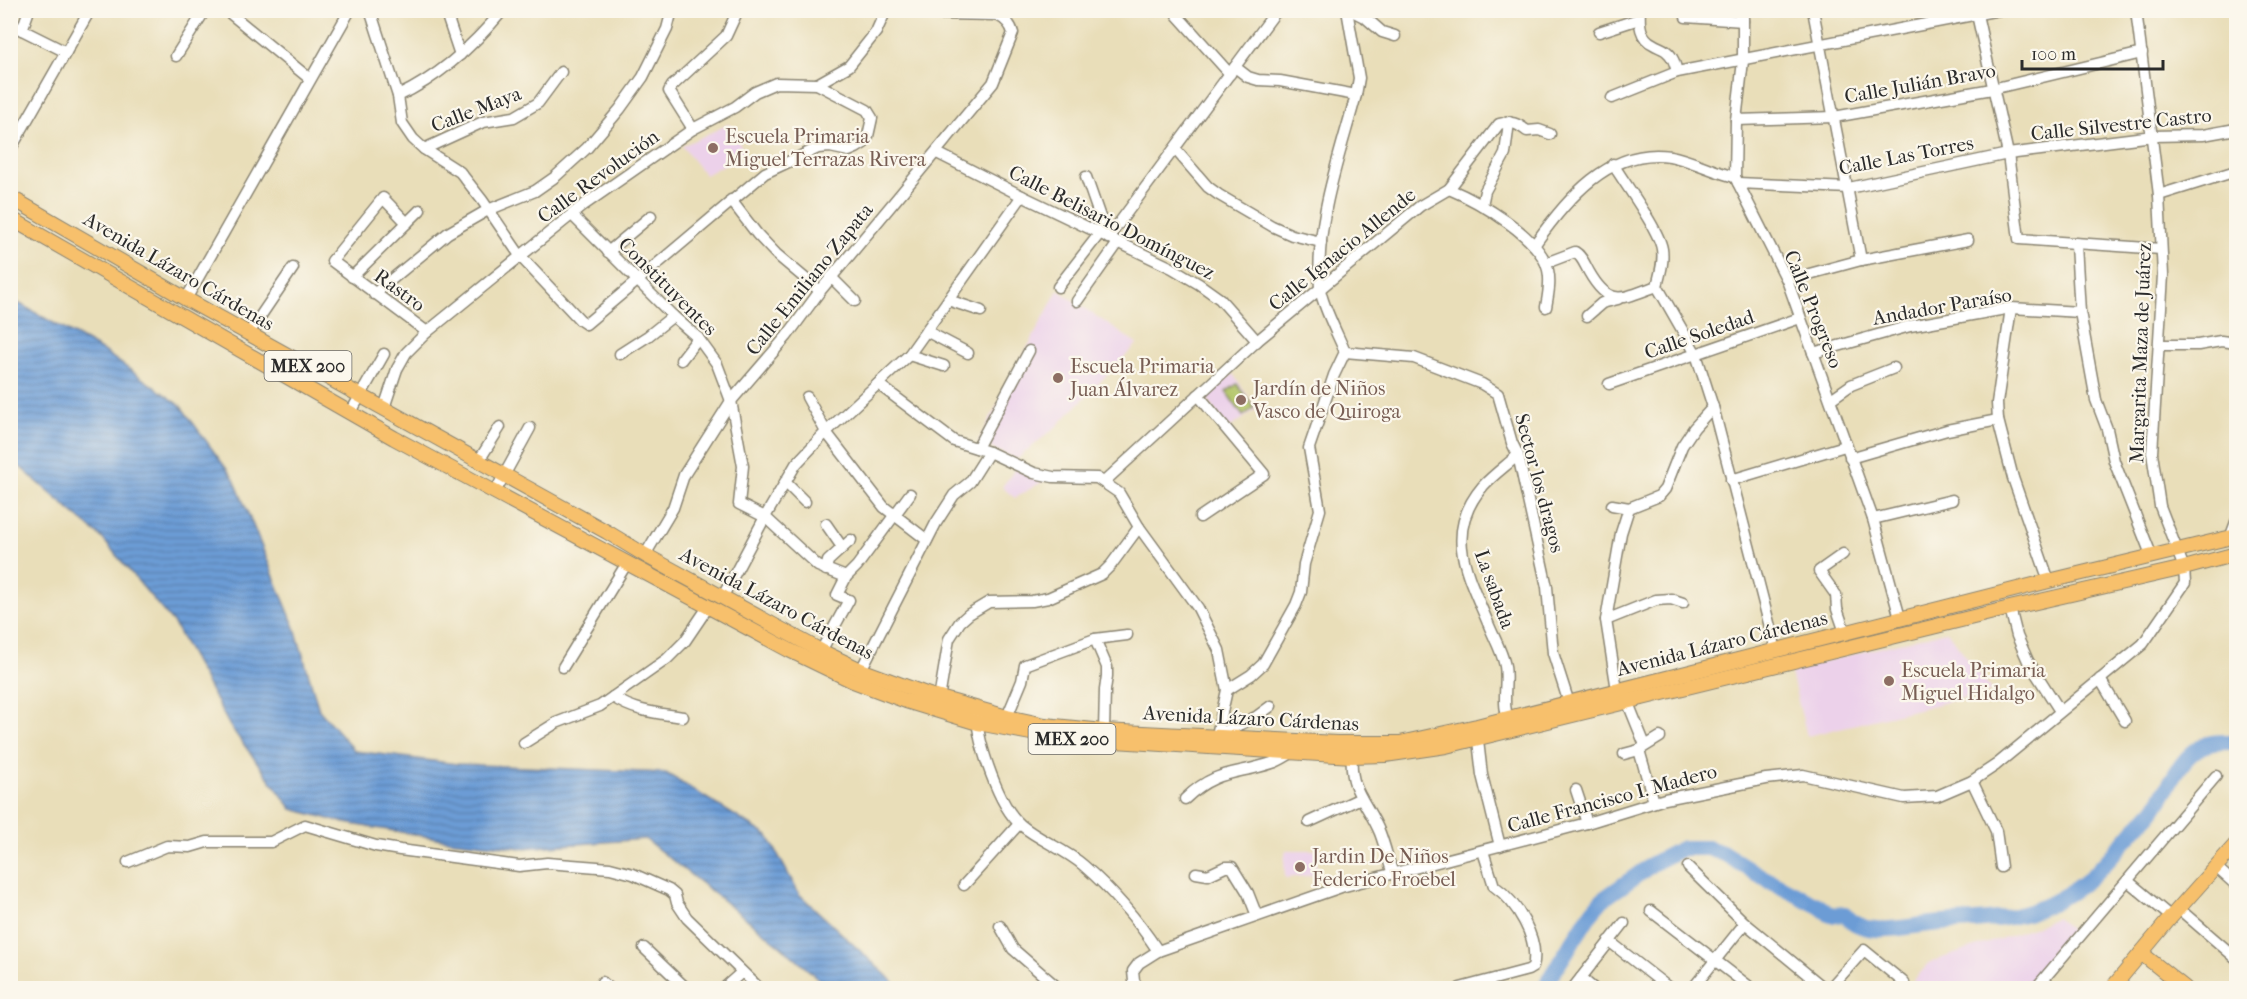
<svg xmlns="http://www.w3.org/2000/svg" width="2247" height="999" viewBox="0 0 2247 999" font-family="'IM FELL French Canon',serif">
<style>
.built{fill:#ecd1ea}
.garden{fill:#b4c66a;stroke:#70784a;stroke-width:1.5}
.water{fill:url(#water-rules);stroke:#4c6480;stroke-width:1.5}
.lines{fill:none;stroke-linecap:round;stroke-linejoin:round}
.river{stroke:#6c9cd5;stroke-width:16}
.minor-casing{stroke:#8a8472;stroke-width:13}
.major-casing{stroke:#8a8472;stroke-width:16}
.minor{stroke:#fff;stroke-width:10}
.major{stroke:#f7c06c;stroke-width:14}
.education-dot{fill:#8d6e63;stroke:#fbf7ec;stroke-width:2}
.labels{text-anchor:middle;stroke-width:4.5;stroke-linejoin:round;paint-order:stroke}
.shield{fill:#fbf7ec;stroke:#696865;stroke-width:1.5}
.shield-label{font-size:18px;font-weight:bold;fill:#2b2b2b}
.street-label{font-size:20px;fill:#2b2b2b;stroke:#fbf7ec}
.education-label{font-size:20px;fill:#785e54;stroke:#fbf7ec;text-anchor:start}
</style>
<defs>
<pattern id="water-rules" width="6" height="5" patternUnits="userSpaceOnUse" patternTransform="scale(1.5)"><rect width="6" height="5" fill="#6c9cd5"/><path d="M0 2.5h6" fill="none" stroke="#597fad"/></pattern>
</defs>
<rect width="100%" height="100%" fill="#fbf7ec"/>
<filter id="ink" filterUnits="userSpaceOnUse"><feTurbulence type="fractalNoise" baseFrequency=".0167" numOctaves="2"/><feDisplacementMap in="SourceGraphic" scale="12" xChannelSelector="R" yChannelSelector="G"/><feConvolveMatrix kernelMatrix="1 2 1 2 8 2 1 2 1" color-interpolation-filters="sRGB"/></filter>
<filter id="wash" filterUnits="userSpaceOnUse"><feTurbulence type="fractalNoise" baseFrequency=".008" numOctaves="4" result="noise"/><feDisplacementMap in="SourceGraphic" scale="24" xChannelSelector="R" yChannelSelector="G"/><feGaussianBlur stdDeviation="1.35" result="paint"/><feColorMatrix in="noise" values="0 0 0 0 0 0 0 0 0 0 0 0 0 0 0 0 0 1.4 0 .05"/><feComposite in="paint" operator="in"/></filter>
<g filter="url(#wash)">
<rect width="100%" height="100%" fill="#e9deb9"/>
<g class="built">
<polygon points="729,124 745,153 705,175 682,146"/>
<polygon points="1058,290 1137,344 1057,426 1017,459 978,442"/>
<polygon points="1233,374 1257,409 1228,429 1204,394"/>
<polygon points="1016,468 1045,480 1015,498 1002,487"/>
<polygon points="1947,631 1992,691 1807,736 1790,670"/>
<polygon points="1286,850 1316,850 1317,875 1285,878 1284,860"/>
<polygon points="2057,917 2075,935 2029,988 1907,988 1930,962 2033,928"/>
</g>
<polygon class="garden" points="1237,384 1254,408 1243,416 1226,392"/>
<polygon class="water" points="11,299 103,351 180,405 234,479 295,628 319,710 355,751 457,764 666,773 768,836 799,894 900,988 829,988 781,946 645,839 522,848 449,840 345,823 292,809 230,726 174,624 102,538 11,459"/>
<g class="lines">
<path class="river" d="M1546,988l5,-12 40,-63 11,-13 52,-37 29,-15h25l17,6 39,24 55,28 9,7 6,2 11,-1c16,23 53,14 77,11 52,-7 90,1 137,-26 34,-19 46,-36 71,-64 6,-8 15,-14 22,-23 16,-20 25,-52 49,-65 10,-6 24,-5 35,-5"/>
</g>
</g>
<g filter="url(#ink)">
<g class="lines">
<g class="minor-casing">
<g id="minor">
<polyline points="226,10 310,79"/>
<polyline points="370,10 398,96 402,123 413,139 424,149 460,172 482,200 521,257 580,320 586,324 765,173 818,148 830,147 849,151 856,148 864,143 868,136 872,118 867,110 817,84 776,83 755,92 735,107 693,129 581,207 427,332 406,353 397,369 384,408"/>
<polyline points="445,10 460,55"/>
<polyline points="1350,10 1366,18 1382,32 1395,36"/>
<path d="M1640,10c-1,14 0,28 13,34 4,3 10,4 13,7 7,5 9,13 11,21"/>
<polyline points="1685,10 1686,17 1743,21"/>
<polyline points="1743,10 1743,61 1736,120 1735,177 1787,280 1873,519 1900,618"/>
<polyline points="1813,10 1861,260"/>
<polyline points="1976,10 2008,154 2019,239 2161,249"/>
<polyline points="1177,15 1230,74"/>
<polyline points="10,24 66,52"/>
<polyline points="22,30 29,10"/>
<polyline points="1599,32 1639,19"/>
<polyline points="176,56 205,10"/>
<polyline points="1235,67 1248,77 1258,80 1280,81 1356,95"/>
<polyline points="817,84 849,66 876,32 886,10"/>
<path d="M398,96c41,-19 76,-51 105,-86"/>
<polyline points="1612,98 1677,72 1999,10"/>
<polyline points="1736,120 1834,117 1992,89 2142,53"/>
<polyline points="693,129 669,91 672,86 726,36 738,10"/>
<polyline points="424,149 483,122 514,117 538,103 561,72"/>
<polyline points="1175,149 1208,187 1219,195 1272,226 1292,235 1321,242"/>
<polyline points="10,150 90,10"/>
<polyline points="937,153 1022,196 1172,268 1199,284 1220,299 1257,341"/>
<path d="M1613,164c12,20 46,66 49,85 2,13 -2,25 -5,37l39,68 17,53 63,243"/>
<polyline points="1738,183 1849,188 2008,154 2153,136 2203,135 2236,129"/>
<path d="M1449,189c29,12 92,48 99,81 3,12 0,26 -2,37"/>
<polyline points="2159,195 2236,171"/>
<polyline points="731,200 757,234 776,254 820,291"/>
<polyline points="1482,205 1485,191 1505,154 1509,122"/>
<polyline points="572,215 673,316 698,338 717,364 731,401 743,466 739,504 765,517 818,566 846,577"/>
<polyline points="407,223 383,198 332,261 427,332"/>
<polyline points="1108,238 1274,14 1279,10"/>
<path d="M1535,244c31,-44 74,-97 135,-88 22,4 43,16 65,21"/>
<polyline points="2076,245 2080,312 2096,400 2107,429 2114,461 2152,557"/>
<polyline points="608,252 651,216"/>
<path d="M1546,263l29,-11c7,4 10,13 14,20 21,37 34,26 68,14"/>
<polyline points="352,277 420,210"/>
<polyline points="831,277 855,301"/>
<polyline points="1787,280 1861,260 1968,240"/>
<polyline points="1058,287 1100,233 1101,220 1086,177"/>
<polyline points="374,294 448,233 488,210 535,191 555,177 587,148 620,109 643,77 667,29 672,10"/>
<polyline points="186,299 350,10"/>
<polyline points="948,300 981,311"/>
<polyline points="1077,301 1118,243"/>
<polyline points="2011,308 1997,403 1998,420 2013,478 2049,581"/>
<polyline points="1587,316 1602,303 1618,299"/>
<polyline points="926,331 968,353"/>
<polyline points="249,333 293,268"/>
<polyline points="2159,345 2198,345 2221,341 2236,343"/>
<polyline points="1345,352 1414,358 1482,384 1498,394 1512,443 1518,455 1547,587 1553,653 1569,703"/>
<polyline points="1813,353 1910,326 2011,308 2080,312"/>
<polyline points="620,354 648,336 673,316"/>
<polyline points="909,355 944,366"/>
<polyline points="681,360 698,338"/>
<polyline points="878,384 954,441 989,452 1034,473 1053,477 1097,478 1119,493 1139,527 1198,608 1219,650 1227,690"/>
<polyline points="1609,384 1800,318"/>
<polyline points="1198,395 1264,474 1200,517"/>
<polyline points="807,397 826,432 884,507 927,540"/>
<polyline points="1831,399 1851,385 1894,368"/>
<polyline points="351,412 384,354"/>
<polyline points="977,448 1029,351"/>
<polyline points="1850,458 1947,430 1998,420"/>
<polyline points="478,462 500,427"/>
<polyline points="1731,480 1845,446"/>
<polyline points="785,482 805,502"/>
<path d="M1104,482l153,-141 163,-135 29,-17 50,-65c12,-3 18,-1 28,7l12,-1 11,4"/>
<polyline points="495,492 530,428"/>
<polyline points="1612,505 1629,508 1659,496 1665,489 1682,446 1694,428 1713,407"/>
<polyline points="1873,519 1952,500"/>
<polyline points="826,524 842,547"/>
<polyline points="2230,538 2236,522"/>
<polyline points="1843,554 1819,571 1836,595 1837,609 1845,632"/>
<path d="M645,555l28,-47 11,-33 47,-74 56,-65 33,-45 173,-208 20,-50c-2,-9 -8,-14 -16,-18l-54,-1 -7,-4"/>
<polyline points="826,570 828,561 851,540"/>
<polyline points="723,596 765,517 796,464 826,432 909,355 1022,196"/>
<polyline points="2010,608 2017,636 2028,661 2060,711"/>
<polyline points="1606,620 1656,600 1671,599 1683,603"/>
<polyline points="1095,639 1107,667 1107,676 1105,690 1104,731"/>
<polyline points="821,651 849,600 837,595 846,577 857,566 910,494"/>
<polyline points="563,667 627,563"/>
<polyline points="861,670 936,523 954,495 970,482 989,452"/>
<polyline points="2100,679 2125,721"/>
<polyline points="1617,690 1606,620 1621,533 1629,508"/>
<path d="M613,697c22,15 45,16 70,20"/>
<polyline points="939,699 949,639 960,622 969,614 989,602 1032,601 1048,598 1102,574 1111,565 1139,527"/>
<polyline points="1628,703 1645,745"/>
<path d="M977,716c1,28 22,91 44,109 19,16 44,24 62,40 29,25 54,54 75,86"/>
<polyline points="1007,717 1022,681 1025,665 1095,639 1127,635"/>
<path d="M1511,724c-11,-16 -3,-40 -6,-58 -3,-15 -12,-30 -17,-43 -21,-50 -45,-90 -5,-137 10,-11 24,-21 35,-31"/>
<polyline points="1477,732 1482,775 1500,846"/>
<path d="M1217,735l10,-45 24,-15 12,-11 33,-59 5,-13 3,-28 16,-54 -11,-62 25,-73 11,-23c-6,-15 -24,-49 -25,-64 -5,-66 19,-130 36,-193l3,-17 -12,-68"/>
<polyline points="1217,735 1256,717 1271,706"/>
<polyline points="524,743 556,723 600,706 667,659 685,641 708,607"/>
<polyline points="1639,750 1654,802"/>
<polyline points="1624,754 1639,750 1660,737"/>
<path d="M1352,756c-3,35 16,47 28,77 5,13 8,27 13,41"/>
<polyline points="1972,781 1996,831 2001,867"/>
<polyline points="1576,790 1587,823"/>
<path d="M1185,799c31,-30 51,-24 87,-36 7,-2 14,-7 21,-11"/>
<polyline points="1309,822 1361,798"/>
<polyline points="128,862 167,846 190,847 207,842 271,842 305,825 376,846 400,850 519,866 547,863 610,868 633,874 669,890 675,895 677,903 687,918 759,988"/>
<polyline points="1688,867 1745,923 1824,988"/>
<polyline points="2216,867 2236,885"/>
<polyline points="1196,873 1208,875 1225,867 1232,867 1248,893 1257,916"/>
<polyline points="2128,881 2171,917"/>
<polyline points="964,885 1019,824"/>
<polyline points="2178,908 2236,958"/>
<polyline points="1651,911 1751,988"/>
<polyline points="1000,926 1013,949 1058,988"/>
<polyline points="1609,941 1669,988"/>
<polyline points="644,948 686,988"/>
<polyline points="1581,978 1593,988"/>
<polyline points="602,982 609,988"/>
<polyline points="724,988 742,972"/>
<polyline points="1138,988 1134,981 1133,971 1139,963 1158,951 1341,887 1587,823 1665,799 1766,779 1803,775 1904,798 1937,796 1972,781 1996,765 2143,644 2185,583 2184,568 2160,506 2152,453 2163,275 2159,195 2136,10"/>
<path d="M1460,988l68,-18 5,-3c7,-28 -17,-66 -39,-81l-11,-35"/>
<polyline points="1573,988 1624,923"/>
<polyline points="1693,988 1745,923"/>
<polyline points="1830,988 1864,950 1902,981 1904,983 1900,988"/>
<polyline points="2036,988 2216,776"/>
</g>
</g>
<g class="major-casing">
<g id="major">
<polyline points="10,197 186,299 607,532 645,555 821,651 861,670 929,695 1007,717 1045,725 1104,731 1337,743 1400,743 1477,726 2049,581 2236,536"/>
<polyline points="10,218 394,438 789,650 853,681 906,701 978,723 1052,737 1352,756 1385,755 1446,746 2010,608 2184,568 2236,554"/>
<polyline points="2141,953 2185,988"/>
<polyline points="2112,988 2171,917 2236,844"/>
</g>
</g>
<use href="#minor" class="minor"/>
<use href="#major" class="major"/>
</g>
</g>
<g class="education-dot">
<circle cx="713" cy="148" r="6"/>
<circle cx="1058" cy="378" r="6"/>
<circle cx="1241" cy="400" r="6"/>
<circle cx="1889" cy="681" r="6"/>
<circle cx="1300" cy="867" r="6"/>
</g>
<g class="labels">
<g class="shield">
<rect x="264.5" y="351" width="87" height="30" rx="4.5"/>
<rect x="1028.5" y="724" width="87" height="30" rx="4.5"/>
</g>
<g class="shield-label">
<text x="308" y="372">MEX 200</text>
<text x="1072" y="745">MEX 200</text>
</g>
<g class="street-label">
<text transform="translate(1920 83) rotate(-10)" y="7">Calle Julián Bravo</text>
<text transform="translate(476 109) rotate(-21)" y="7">Calle Maya</text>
<text transform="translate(2121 124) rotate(-6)" y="7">Calle Silvestre Castro</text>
<text transform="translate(1906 155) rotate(-11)" y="7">Calle Las Torres</text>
<text transform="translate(598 176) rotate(-36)" y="7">Calle Revolución</text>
<text transform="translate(1112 222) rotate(27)" y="7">Calle Belisario Domínguez</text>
<text transform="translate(1342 249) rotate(-39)" y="7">Calle Ignacio Allende</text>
<text transform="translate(179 271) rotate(30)" y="7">Avenida Lázaro Cárdenas</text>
<text transform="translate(809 279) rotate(-51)" y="7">Calle Emiliano Zapata</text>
<text transform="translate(668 286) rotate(45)" y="7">Constituyentes</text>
<text transform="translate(400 290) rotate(36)" y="7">Rastro</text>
<text transform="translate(1942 306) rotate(-10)" y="7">Andador Paraíso</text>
<text transform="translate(1814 309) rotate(68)" y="7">Calle Progreso</text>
<text transform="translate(1699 334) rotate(-19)" y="7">Calle Soledad</text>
<text transform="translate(2140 353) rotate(-88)" y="7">Margarita Maza de Juárez</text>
<text transform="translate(1540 483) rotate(75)" y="7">Sector los dragos</text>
<text transform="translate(1495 589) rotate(70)" y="7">La sabada</text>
<text transform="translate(777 603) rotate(28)" y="7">Avenida Lázaro Cárdenas</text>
<text transform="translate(1722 643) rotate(-14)" y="7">Avenida Lázaro Cárdenas</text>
<text transform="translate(1251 718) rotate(3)" y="7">Avenida Lázaro Cárdenas</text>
<text transform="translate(1612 798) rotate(-15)" y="7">Calle Francisco I. Madero</text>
</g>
<g class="education-label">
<text x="725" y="143">Escuela Primaria<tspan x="725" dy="23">Miguel Terrazas Rivera</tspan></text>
<text x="1070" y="373">Escuela Primaria<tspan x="1070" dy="23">Juan Álvarez</tspan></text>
<text x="1253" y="395">Jardín de Niños<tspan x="1253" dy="23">Vasco de Quiroga</tspan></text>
<text x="1901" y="677">Escuela Primaria<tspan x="1901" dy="23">Miguel Hidalgo</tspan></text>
<text x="1312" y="863">Jardin De Niños<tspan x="1312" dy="23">Federico Froebel</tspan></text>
</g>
</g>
<rect width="2247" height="999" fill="none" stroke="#fbf7ec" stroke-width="36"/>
<path d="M2022 60v9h141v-9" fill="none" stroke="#2b2b2b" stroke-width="3"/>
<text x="2031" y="60" font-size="18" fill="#2b2b2b" stroke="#fbf7ec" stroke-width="4.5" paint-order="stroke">100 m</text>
</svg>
